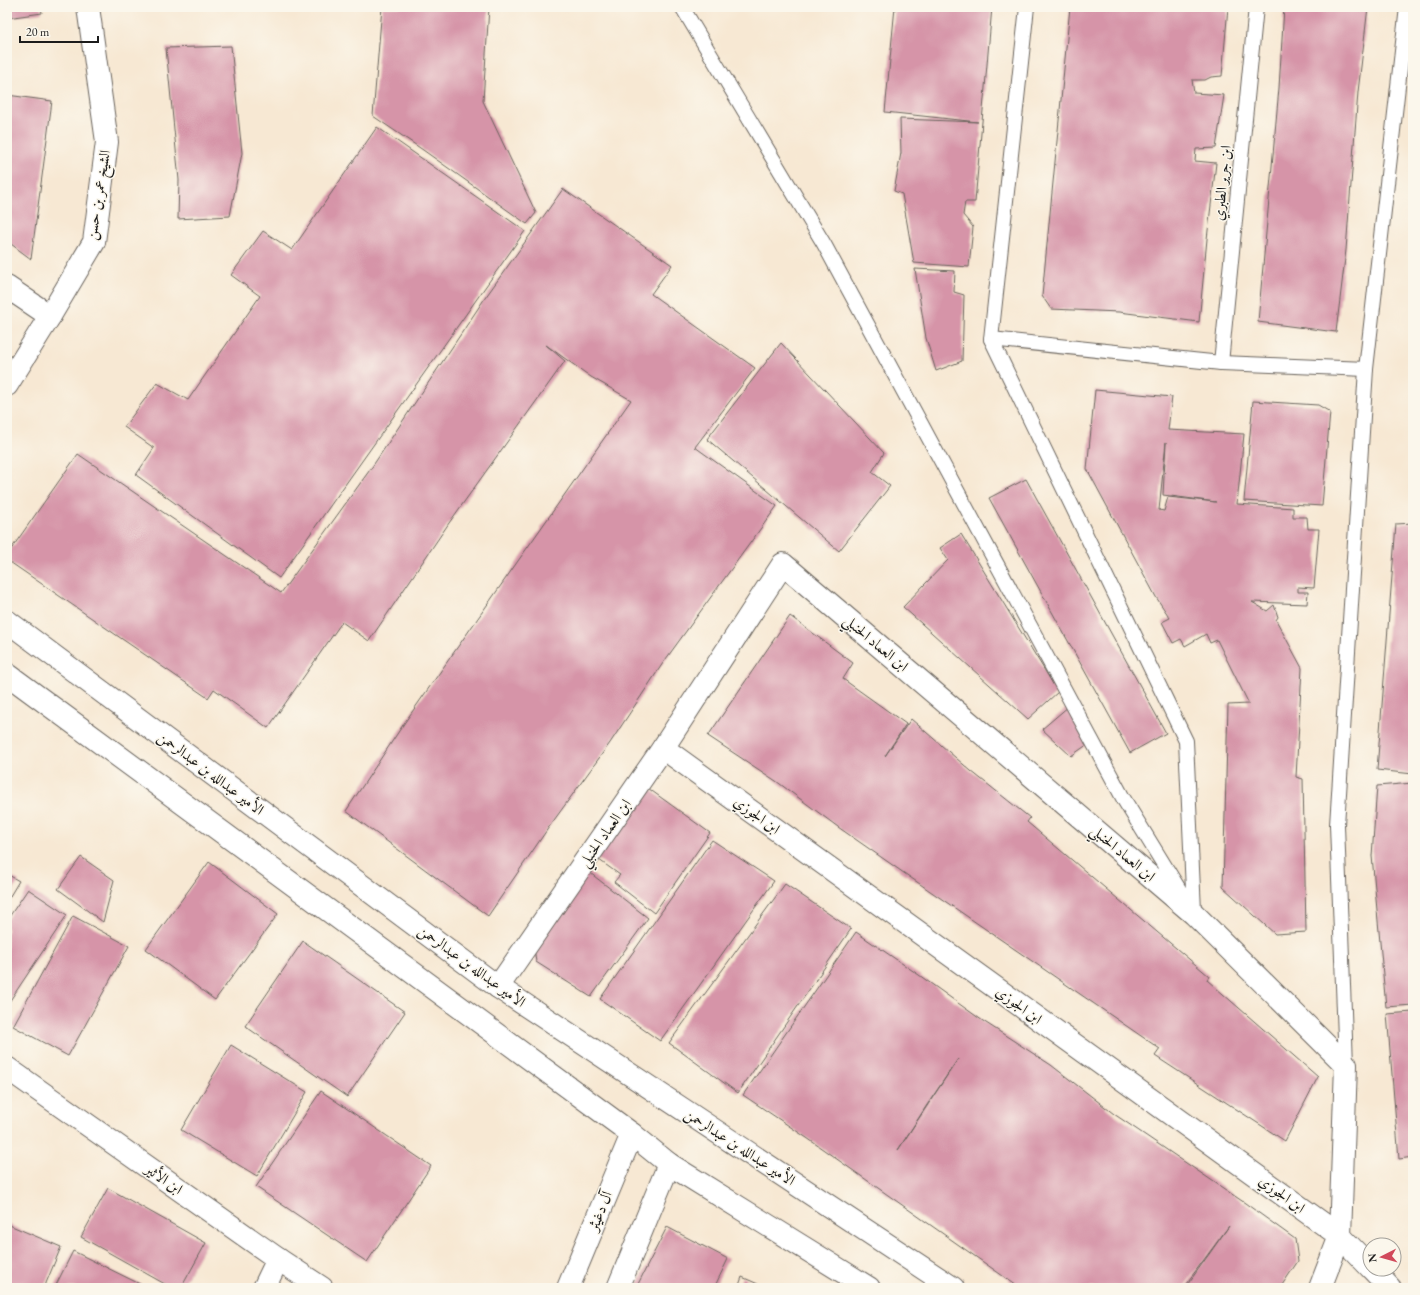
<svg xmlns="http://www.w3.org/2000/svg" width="1420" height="1295" viewBox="0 0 1420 1295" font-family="'EB Garamond',Amiri,serif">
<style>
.building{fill:#d694a8;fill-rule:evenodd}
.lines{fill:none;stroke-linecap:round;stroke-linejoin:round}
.lane-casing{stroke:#69635c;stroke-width:16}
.street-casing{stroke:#69635c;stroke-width:24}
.secondary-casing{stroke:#69635c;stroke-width:24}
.lane{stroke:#fff;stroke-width:14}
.street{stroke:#fff;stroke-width:22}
.secondary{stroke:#fff;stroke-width:22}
.labels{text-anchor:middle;stroke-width:3;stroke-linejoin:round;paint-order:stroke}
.street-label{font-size:15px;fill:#1c1c1c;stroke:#fbf7ec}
</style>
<rect width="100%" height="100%" fill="#fbf7ec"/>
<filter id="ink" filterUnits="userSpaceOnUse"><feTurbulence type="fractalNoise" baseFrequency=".025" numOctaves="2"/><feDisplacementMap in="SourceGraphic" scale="8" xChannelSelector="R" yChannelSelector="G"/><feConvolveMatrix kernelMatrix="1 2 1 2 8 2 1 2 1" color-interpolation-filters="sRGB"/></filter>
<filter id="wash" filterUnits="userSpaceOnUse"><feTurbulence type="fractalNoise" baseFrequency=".012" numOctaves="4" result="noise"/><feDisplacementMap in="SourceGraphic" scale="16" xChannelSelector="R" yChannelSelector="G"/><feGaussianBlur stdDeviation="0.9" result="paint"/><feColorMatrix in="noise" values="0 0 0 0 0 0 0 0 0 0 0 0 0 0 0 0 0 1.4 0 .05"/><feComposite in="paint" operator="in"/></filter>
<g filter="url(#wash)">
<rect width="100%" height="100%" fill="#f7e8d3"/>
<g id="blocks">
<g class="building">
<polygon points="7,7 41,7 42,13 7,18"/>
<polygon points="382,7 489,7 483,101 536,213 527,224 423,150 373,116"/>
<polygon points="895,7 992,7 975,202 965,202 963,215 973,227 969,267 914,263 902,194 894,191 901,153 900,119 978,122 885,112"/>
<polygon points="1070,7 1228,7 1222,76 1211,77 1205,80 1192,80 1194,93 1224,95 1216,148 1196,149 1195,161 1216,163 1207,239 1199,322 1119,312 1051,309 1042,296"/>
<polygon points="1284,7 1368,7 1358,92 1346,250 1336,332 1258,322 1279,88"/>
<polygon points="231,46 242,153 230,216 178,219 179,180 166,48"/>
<polygon points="7,95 52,101 31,259 7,241"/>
<polygon points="377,127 525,231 279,578 136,475 154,448 124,427 157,383 188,400 260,296 231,275 263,231 292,250"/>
<polygon points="563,189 672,265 651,294 755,368 695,447 777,506 663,663 610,743 549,827 488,916 346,811 405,722 631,400 591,377 546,345 565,361 449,523 369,641 342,622 268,728 214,689 208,698 7,560 7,555 78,454 281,593 372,467 485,298"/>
<polygon points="915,269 955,271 954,292 964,295 962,361 936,371 926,338"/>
<polygon points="781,343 884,453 872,472 890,486 839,551 707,439"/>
<path d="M1095,390l77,7 -4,33 76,4 -7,70 56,4v9h14l1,12h11l-5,59 -16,-1v5h10l-1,12 -55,-2 15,9 7,-6 4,12 -2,3 26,48 -6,109 7,2 3,153 -31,2 -52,-47 5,-182 21,-1 -32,-64 -7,3 -4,-9 -21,12 -4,-7 -8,4 -11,-21 8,-4 -14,-21 -69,-128zM1166,442l-3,53 53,7 -48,-5 -4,14 -5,-1z"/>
<polygon points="1253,401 1318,405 1330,412 1322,506 1244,501"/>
<polygon points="1026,479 1166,733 1130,753 989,498"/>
<polygon points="1413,523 1413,774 1377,770 1396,524"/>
<polygon points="961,534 1058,692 1028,719 903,607 948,560 940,548"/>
<polygon points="790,616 853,663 843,679 906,724 885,756 911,719 971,771 1030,818 1027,822 1209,976 1207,980 1318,1077 1285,1141 1155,1056 1160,1049 901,871 838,827 776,781 708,736"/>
<polygon points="1069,706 1091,742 1071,756 1042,729"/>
<polygon points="1413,783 1413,1005 1386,1007 1372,856 1377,786"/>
<polygon points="645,786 710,833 654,913 614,882 620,875 595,857"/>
<polygon points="712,840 774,881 660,1041 600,999"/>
<polygon points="81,857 114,880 103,922 58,889"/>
<polygon points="209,862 278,914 215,1000 146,949"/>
<polygon points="585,869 648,918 591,997 536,962 533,940"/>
<polygon points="7,874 19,881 7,901"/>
<polygon points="785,884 851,929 738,1093 669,1043"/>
<polygon points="28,889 67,915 7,1005 7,920"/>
<polygon points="73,916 129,946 68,1056 13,1026"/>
<path d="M856,932l63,43 64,46 68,44 63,49 131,89 50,36 3,22 -18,27h-95l44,-62 -46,62h-163l-213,-150 -64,-43zM958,1059l-60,91 29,-45z"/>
<polygon points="303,941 405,1012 347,1097 245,1026"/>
<polygon points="1413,1012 1413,1157 1399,1159 1387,1014"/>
<polygon points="231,1045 307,1092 257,1176 181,1130"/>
<polygon points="321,1091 431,1166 367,1262 256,1187"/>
<polygon points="108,1188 206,1243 181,1288 172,1288 81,1237"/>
<polygon points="7,1224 61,1247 44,1288 7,1288"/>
<polygon points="667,1227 728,1259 714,1288 636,1288"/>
<polygon points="73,1251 148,1288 57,1288 55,1287"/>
<polygon points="742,1277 758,1284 756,1288 738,1288"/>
</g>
</g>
</g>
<g filter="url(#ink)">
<use href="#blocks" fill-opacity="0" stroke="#69635c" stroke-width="1"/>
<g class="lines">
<g class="lane-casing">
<g id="lane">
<polyline points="682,7 824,244 1123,798 1185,899"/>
<polyline points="1027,7 991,339 1186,741 1194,911"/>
<polyline points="991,339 1221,363 1366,369"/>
<polyline points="1221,363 1256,7"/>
<polyline points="1346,1065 1337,825 1366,369 1407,7"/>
</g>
</g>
<g class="street-casing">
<g id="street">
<polyline points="7,287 50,316"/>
<polyline points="7,385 50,316 94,242 107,142 88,7"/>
<polyline points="663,748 1340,1236 1370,1267"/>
<polyline points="498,987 663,748 783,564 1194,914 1346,1065 1340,1236 1320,1288"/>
<polyline points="7,1068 278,1259 322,1288"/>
<polyline points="1372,1269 1390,1288"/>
<polyline points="264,1288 278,1259"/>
</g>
</g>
<g class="secondary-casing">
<g id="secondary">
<polyline points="7,621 498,987 953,1288"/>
<polyline points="7,674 632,1134 669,1164 869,1288"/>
<polyline points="568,1288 632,1134"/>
<polyline points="618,1288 669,1164"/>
</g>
</g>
<use href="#lane" class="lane"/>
<use href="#street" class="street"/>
<use href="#secondary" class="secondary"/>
</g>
</g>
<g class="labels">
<g class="street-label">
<text transform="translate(1222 183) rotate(-84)" y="5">ابن جرير الطبري</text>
<text transform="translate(98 195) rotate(-81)" y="5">الشيخ عمر بن حسن</text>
<text transform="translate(876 643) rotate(40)" y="5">ابن العماد الحنبلي</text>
<text transform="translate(211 773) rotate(37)" y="5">الأمير عبدالله بن عبدالرحمن</text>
<text transform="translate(757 815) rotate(36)" y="5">ابن الجوزي</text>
<text transform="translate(605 833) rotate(-55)" y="5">ابن العماد الحنبلي</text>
<text transform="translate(1123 853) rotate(40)" y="5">ابن العماد الحنبلي</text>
<text transform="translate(472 966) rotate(36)" y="5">الأمير عبدالله بن عبدالرحمن</text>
<text transform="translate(1019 1005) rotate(36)" y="5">ابن الجوزي</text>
<text transform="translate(740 1147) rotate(33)" y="5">الأمير عبدالله بن عبدالرحمن</text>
<text transform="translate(164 1179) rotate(35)" y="5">ابن الأثير</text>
<text transform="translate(1282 1194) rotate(36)" y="5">ابن الجوزي</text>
<text transform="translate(600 1211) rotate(-68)" y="5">آل دغيثر</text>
</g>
</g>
<rect width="1420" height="1295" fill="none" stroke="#fbf7ec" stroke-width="24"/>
<g transform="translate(1382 1257) rotate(264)"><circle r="19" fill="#fbf7ec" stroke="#a29f99"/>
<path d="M0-3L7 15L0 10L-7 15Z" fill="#d1495b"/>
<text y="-6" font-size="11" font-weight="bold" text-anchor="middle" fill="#1c1c1c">N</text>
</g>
<path d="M20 36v6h78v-6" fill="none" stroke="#1c1c1c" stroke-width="2"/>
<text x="26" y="36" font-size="12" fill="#1c1c1c" stroke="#fbf7ec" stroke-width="3" paint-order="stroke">20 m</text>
</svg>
